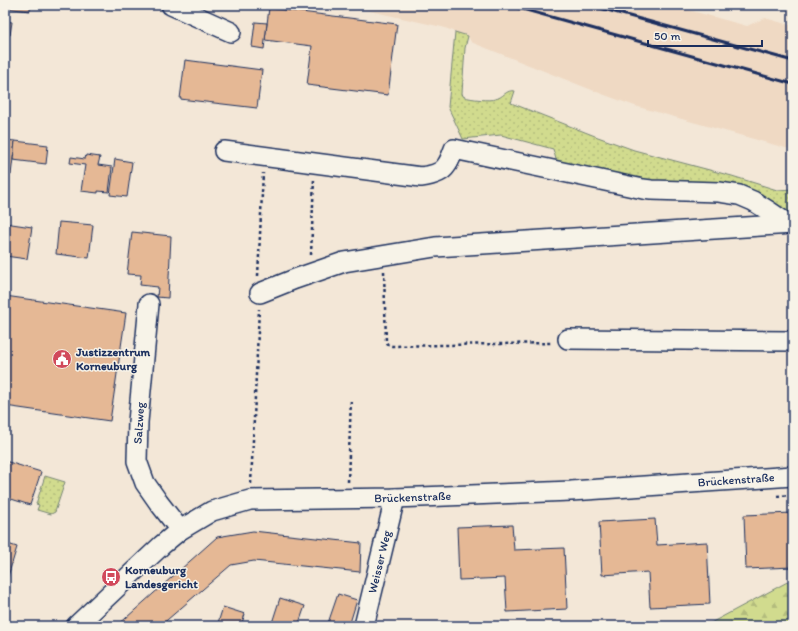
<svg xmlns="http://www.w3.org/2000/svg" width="798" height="631" viewBox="0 0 798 631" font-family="Itim,sans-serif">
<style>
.built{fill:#efd9c3}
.grass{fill:url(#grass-dots);stroke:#768576}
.forest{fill:url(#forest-firs);stroke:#768576}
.building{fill:#e5b895;stroke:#1b2f5e}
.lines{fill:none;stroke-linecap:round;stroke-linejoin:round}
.minor-casing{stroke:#1b2f5e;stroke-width:22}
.path{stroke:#1b2f5e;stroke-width:2.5;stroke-dasharray:3 3;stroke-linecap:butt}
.minor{stroke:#f7f3e8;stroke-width:19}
.rail{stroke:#1b2f5e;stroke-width:3}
.labels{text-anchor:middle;stroke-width:3;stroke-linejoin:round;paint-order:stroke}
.poi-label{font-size:12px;font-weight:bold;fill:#1b2f5e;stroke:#f7f3e8;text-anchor:start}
.street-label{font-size:12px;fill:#1b2f5e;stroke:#f7f3e8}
</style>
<defs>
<pattern id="grass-dots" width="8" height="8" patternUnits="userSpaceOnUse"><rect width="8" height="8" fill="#d1db8e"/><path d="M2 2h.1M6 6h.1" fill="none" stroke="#b3bc7d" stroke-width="1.8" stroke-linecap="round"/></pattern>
<pattern id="forest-firs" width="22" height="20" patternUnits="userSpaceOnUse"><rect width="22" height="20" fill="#d1db8e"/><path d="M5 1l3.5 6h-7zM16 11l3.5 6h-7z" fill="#b3bc7d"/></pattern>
</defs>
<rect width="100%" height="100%" fill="#f3e7d7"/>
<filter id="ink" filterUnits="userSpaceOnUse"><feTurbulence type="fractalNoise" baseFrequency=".025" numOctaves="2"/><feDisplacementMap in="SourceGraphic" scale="8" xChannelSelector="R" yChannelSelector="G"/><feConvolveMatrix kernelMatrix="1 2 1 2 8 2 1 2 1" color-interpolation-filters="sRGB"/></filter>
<g filter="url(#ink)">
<polygon class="built" points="343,5 670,5 747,26 765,18 793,26 793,150 635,106 602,94 471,42 468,36 442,27"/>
<g class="grass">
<path d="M455,32l13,4 -3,12 -3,45 1,3 2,1c5,2 25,4 30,2 8,-1 11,-10 20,-8l-4,12 84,33 39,14 98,26 45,14 16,-1v26l-106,-28 -129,-21 -5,-17 -52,-14 -38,4 -15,-32z"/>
<polygon points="45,476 65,482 55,512 51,514 37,510 39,505 36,504"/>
</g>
<polygon class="forest" points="793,579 793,626 705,626"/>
<g class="building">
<polygon points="5,5 30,5 30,11 5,8"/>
<polygon points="269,8 397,24 388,95 307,85 312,46 265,40"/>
<polygon points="5,21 12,22 10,35 5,34"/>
<polygon points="255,22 267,23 264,49 252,47"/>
<polygon points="185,60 262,70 257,108 180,99"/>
<polygon points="5,140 15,141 11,175 5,174"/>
<polygon points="15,141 48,145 46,164 13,160"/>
<polygon points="86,155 100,157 98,165 112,167 109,192 98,191 98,193 81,191 85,165 70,163 71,157 85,159"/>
<polygon points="115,159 132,162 127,197 110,195"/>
<polygon points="59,222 93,225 89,258 56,254"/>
<polygon points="5,223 32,227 27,259 5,256"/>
<polygon points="132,232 171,236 168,298 157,297 158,287 140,285 141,275 127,274"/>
<polygon points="5,296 126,313 110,421 5,406"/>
<polygon points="5,461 41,472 30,505 5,497"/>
<polygon points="793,513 793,567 746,569 744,515"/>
<polygon points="655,519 657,545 707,542 710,604 650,607 648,572 602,575 599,522"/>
<polygon points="512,525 514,550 564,548 567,609 507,612 505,578 459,580 457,527"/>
<polygon points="253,531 361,543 360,572 254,561 231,565 160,626 117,626 217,537"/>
<polygon points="5,543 17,547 5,586"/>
<polygon points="338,594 357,600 349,626 327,626"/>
<polygon points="280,598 305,606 298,626 271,626"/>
<polygon points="223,607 245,614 241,626 217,626"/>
</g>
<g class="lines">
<g class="minor-casing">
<g id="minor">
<polyline points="171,5 231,32"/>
<path d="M224,151l197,26c8,-1 20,-3 25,-11 4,-5 6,-12 8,-17l189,40 8,1 68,2 20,3 14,6 16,10 19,13"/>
<polyline points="260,293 295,279 344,262 435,247 793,224"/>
<polyline points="149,304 138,422 137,461 145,483 159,503 180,530"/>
<polyline points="568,339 793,341"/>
<path id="s1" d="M76,626l86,-81 18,-15 32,-19 38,-11 145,-2 176,-7 222,-15"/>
<path id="s2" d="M364,626l31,-128"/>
</g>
</g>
<g class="path">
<polyline points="311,255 314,178"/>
<polyline points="384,271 386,342 388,345 392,346 552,343"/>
<polyline points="258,276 263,173"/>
<polyline points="348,482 351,398"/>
<polyline points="251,484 259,309"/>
<polyline points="777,496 793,495"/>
</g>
<use href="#minor" class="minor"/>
<g class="rail">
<polyline points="508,5 793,84"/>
<polyline points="589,5 793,61"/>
</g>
</g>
</g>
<defs>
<g id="civic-disc" transform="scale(1)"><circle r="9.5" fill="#d1495b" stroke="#f7f3e8"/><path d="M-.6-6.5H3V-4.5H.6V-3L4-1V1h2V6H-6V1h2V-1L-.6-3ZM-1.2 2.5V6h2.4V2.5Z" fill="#fff"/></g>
<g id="bus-disc" transform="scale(1)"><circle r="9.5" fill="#d1495b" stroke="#f7f3e8"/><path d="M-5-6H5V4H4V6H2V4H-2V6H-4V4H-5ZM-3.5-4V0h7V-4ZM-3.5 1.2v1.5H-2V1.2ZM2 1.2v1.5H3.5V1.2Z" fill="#fff"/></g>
</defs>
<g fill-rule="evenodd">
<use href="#civic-disc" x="62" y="359"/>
<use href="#bus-disc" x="111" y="577"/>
</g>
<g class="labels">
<g class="poi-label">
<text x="76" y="356">Justizzentrum<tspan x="76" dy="14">Korneuburg</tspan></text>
<text x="125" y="574">Korneuburg<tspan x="125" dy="14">Landesgericht</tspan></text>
</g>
<g class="street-label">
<text transform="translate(139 423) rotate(-86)" y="4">Salzweg</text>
<text dy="4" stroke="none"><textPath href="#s1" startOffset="705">Brückenstraße</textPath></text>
<text dy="4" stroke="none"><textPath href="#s1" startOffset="381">Brückenstraße</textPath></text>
<text dy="4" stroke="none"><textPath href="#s2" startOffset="66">Weisser Weg</textPath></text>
</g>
</g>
<rect width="798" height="631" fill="none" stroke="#f7f3e8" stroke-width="20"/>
<rect x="10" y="10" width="778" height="611" fill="none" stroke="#1b2f5e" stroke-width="1.5" filter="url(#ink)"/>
<path d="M648 40v6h114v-6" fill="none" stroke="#1b2f5e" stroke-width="2"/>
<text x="654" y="40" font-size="12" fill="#1b2f5e" stroke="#f7f3e8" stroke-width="3" paint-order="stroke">50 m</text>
</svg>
